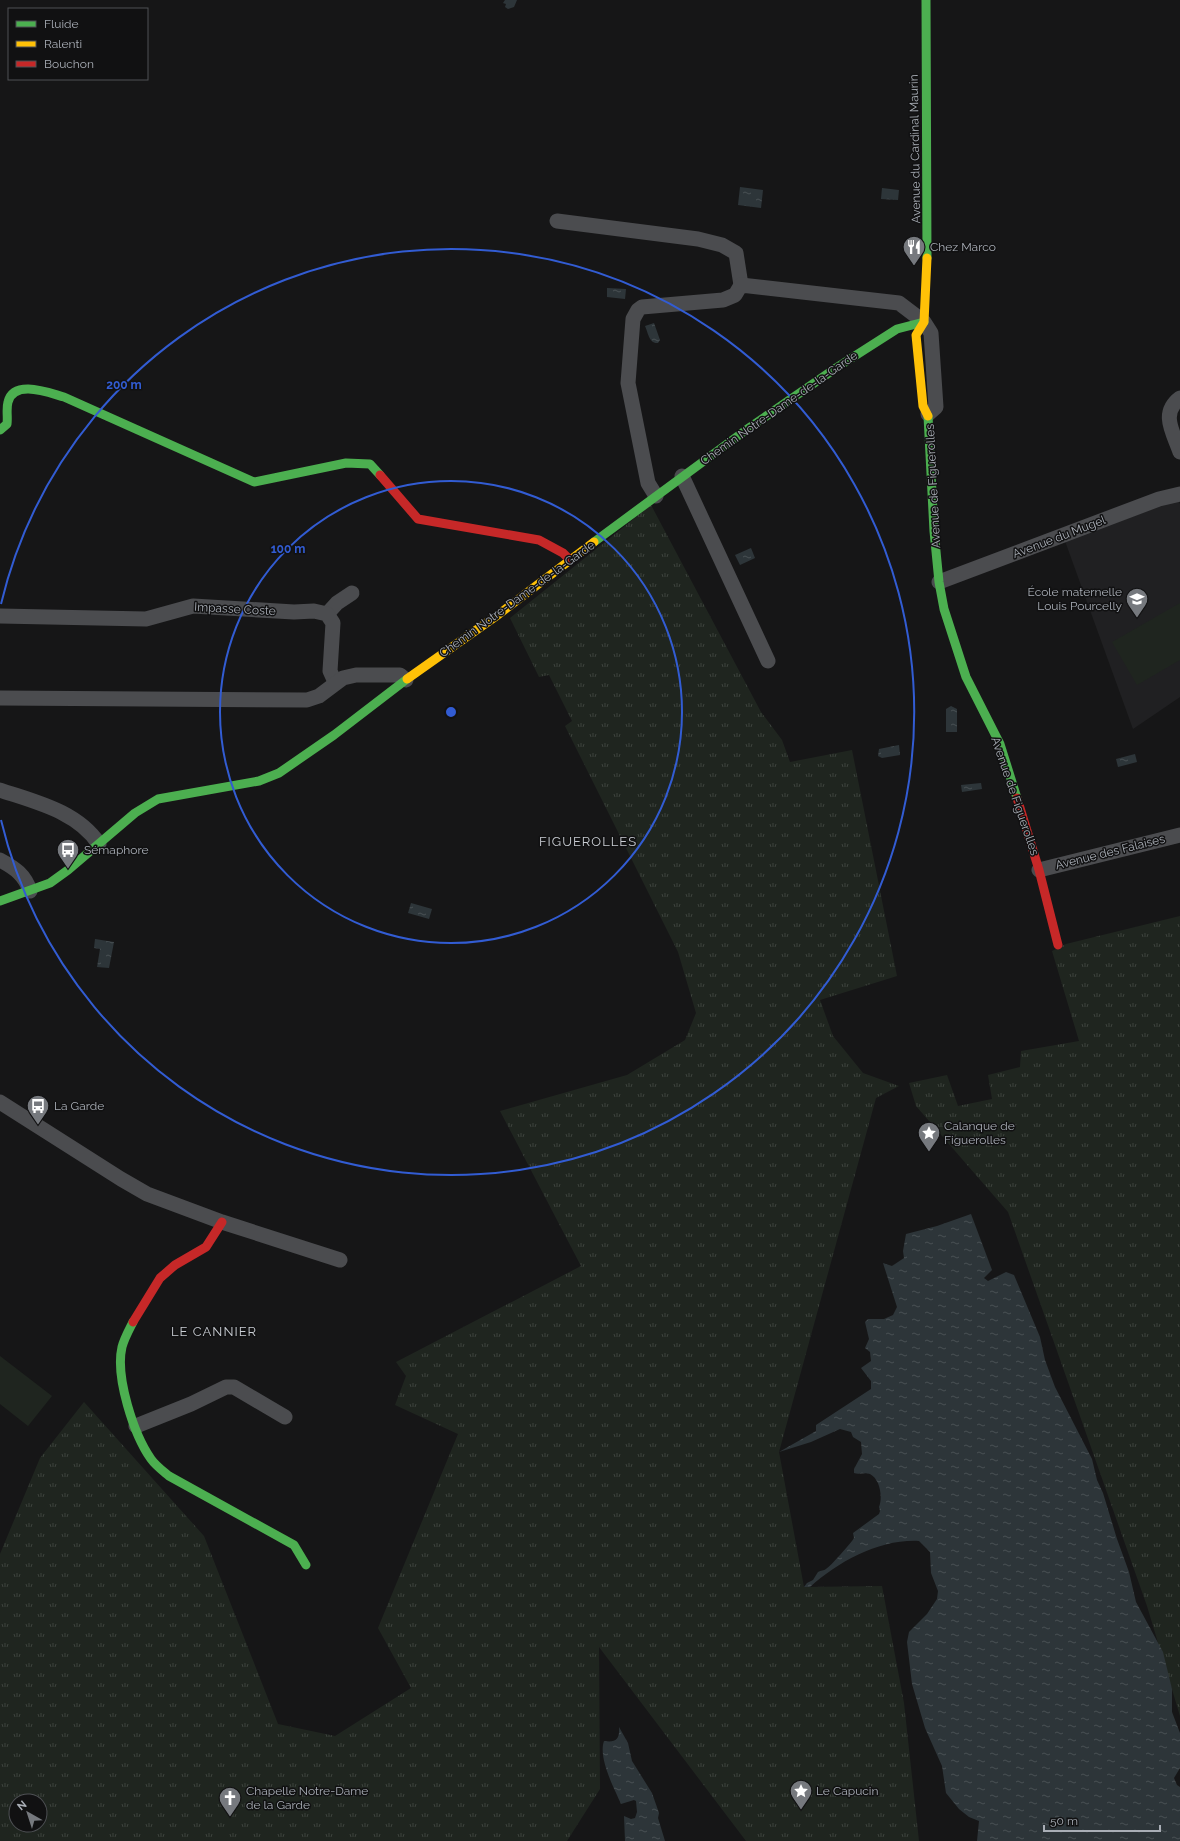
<svg xmlns="http://www.w3.org/2000/svg" width="1180" height="1841" viewBox="0 0 1180 1841" font-family="Raleway,sans-serif">
<style>
.built{fill:#202022}
.grass{fill:url(#grass-tufts);fill-rule:evenodd}
.garden{fill:#1f251f}
.water{fill:url(#water-ripples)}
.lines{fill:none;stroke-linecap:round;stroke-linejoin:round}
.street{stroke:#4b4c4f;stroke-width:15}
.fast{stroke:#4caf50;stroke-width:9}
.slow{stroke:#ffc107;stroke-width:9}
.jam{stroke:#c62828;stroke-width:9}
.ring{fill:none;stroke:#325cd3;stroke-width:2}
.labels{text-anchor:middle;stroke-width:3;stroke-linejoin:round;paint-order:stroke}
.street-label{font-size:12px;fill:#a9aeb6;stroke:#111112}
.poi-label{font-size:12px;fill:#a9aeb6;stroke:#111112;text-anchor:start}
.neighbourhood-label{font-size:13px;letter-spacing:1px;fill:#c9cdd3;stroke:#111112}
.centre{fill:#325cd3;stroke:#111112;stroke-width:2}
.ring-label{font-size:12px;text-anchor:middle;font-weight:bold;fill:#325cd3;stroke:#111112;stroke-width:3;stroke-linejoin:round;paint-order:stroke}
</style>
<defs>
<pattern id="grass-tufts" width="24" height="20" patternUnits="userSpaceOnUse"><rect width="24" height="20" fill="#1f251f"/><path d="M3 7l-1-3M5 7V3M7 7l1-3M15 17l-1-3M17 17v-4M19 17l1-3" fill="none" stroke="#3d423d"/></pattern>
<pattern id="water-ripples" width="26" height="14" patternUnits="userSpaceOnUse"><rect width="26" height="14" fill="#2d3539"/><path d="M2 4q2-2 4 0t4 0M15 11q2-2 4 0t4 0" fill="none" stroke="#495053"/></pattern>
</defs>
<rect width="100%" height="100%" fill="#161617"/>
<polygon class="built" points="1178,500 1180,504 1180,697 1133,729 1065,541"/>
<g class="grass">
<path d="M651,505l110,207 21,28 8,22 62,-12 45,226 -77,24 13,36 30,37 36,13 -23,12 -97,354 25,135 78,-1 22,117 15,138h-173l-147,-194 1,142 -33,52h-567v-287l40,-96 44,-56 120,134 74,188 57,12 76,-48 -33,-60 80,-194 -63,-29 11,-29 -10,-14 185,-96 -81,-155 127,-36 58,-35 11,-27 -18,-61 -113,-226 7,-5 -23,-46 -10,2 -29,-59zM16,1801h24v24h-24z"/>
<polygon points="1180,916 1180,1716 1147,1606 1008,1212 916,1106 909,1083 947,1075 958,1106 992,1099 988,1075 1020,1067 1021,1051 1079,1041 1052,951 1066,944"/>
</g>
<g class="garden">
<polygon points="1180,603 1180,660 1137,685 1112,642"/>
<polygon points="0,1356 52,1396 28,1426 0,1404"/>
</g>
<g class="water">
<polygon points="505,0 517,0 514,7 508,9 505,7 506,4 503,3"/>
<polygon points="740,187 763,190 761,208 738,205"/>
<polygon points="882,188 899,190 898,200 881,199"/>
<polygon points="607,288 626,289 625,299 607,297"/>
<path d="M654,323l6,17 -2,3c-9,1 -10,-11 -13,-17z"/>
<polygon points="751,548 755,558 740,565 735,555"/>
<polygon points="951,706 957,709 957,732 946,732 946,709"/>
<polygon points="899,745 900,755 882,758 878,756 879,749"/>
<polygon points="1135,754 1137,762 1118,767 1116,759"/>
<polygon points="981,783 982,789 962,792 961,785"/>
<polygon points="411,903 432,909 429,919 408,913"/>
<polygon points="95,939 114,942 109,968 97,967 100,949 94,948"/>
<path d="M971,1214l21,56 -8,8 4,3 18,-9 8,3 26,62 5,23 10,27 37,72 5,21 6,13 14,46 12,33 7,30 27,50 9,37v23l8,21v35l-6,10 3,7 3,2v54h-203l2,-20 -10,-4 -10,-8 -13,-16 -4,-27 -17,-38 -13,-44 -5,-42 2,-10 18,-18 10,-15 1,-8 -7,-18 -1,-21 -11,-11c-39,-2 -80,20 -109,46h-6l3,-4 6,-3 5,-8c3,-2 6,-1 8,-3 4,-2 26,-27 28,-31l-1,-5 26,-19 1,-3 -1,-4c4,-10 1,-28 -9,-33 -5,-2 -11,1 -16,-1v-4l8,-15 -1,-12 -8,-5 -2,-5 -11,-3 -29,13 -32,10 37,-21v-6l55,-36v-8l-10,-13 10,-7 -1,-9 -5,-4 4,-9 -4,-17 3,-3h16l9,-4 4,-8 -14,-44 9,3 12,-8 -1,-7 3,-17 31,-8z"/>
<path d="M619,1727l9,16 4,18 20,32 7,20 -1,5 7,23h-40l-1,-25 7,3 4,-1 2,-6 -1,-11 -2,-1 -13,4c-7,-16 -23,-46 -17,-63 12,2 16,-2 15,-14z"/>
</g>
<g class="lines">
<g class="street">
<polyline points="557,221 698,239 722,245 736,253 741,285"/>
<path d="M1180,398c-20,15 -7,34 0,54"/>
<polyline points="682,476 768,661"/>
<polyline points="656,496 648,483 628,383 633,319 638,310 642,307 723,300 735,295 741,285 899,303 924,322 931,333 936,407 928,414"/>
<polyline points="939,582 1159,499 1180,494"/>
<polyline points="327,614 337,603 352,593"/>
<polyline points="0,616 146,619 193,606 294,612 314,611 327,614 333,623 330,671 335,682"/>
<polyline points="0,698 307,700 319,696 343,678 356,675 400,675 406,680"/>
<path d="M0,790c35,12 77,21 99,54"/>
<path d="M0,860c15,8 25,15 30,31"/>
<polyline points="1039,870 1180,835"/>
<polyline points="0,1102 121,1179 147,1194 222,1222 340,1260"/>
<polyline points="136,1426 191,1404 226,1387 234,1387 285,1417"/>
</g>
<g class="fast">
<polyline points="926,0 927,258"/>
<polyline points="928,416 934,531 939,582 944,609 966,677 1000,744 1017,798"/>
<path d="M0,430l7,-6c1,-7 -1,-15 1,-22 6,-23 41,-9 56,-5l190,85 92,-19 24,1 10,11"/>
<polyline points="594,542 746,430 836,368 897,329 924,322"/>
<polyline points="0,901 50,883 68,870 135,813 158,799 259,781 279,773 334,735 407,679"/>
<path d="M133,1322c-4,8 -9,17 -11,25 -7,30 12,88 29,112 5,7 12,12 18,17l125,69 12,20"/>
</g>
<g class="slow">
<polyline points="927,258 924,322 916,335 923,406 928,416"/>
<polyline points="407,679 499,614 594,542"/>
</g>
<g class="jam">
<polyline points="380,475 418,519 539,540 563,553 570,560"/>
<polyline points="1017,798 1039,870 1058,945"/>
<polyline points="133,1322 160,1278 175,1265 206,1247 222,1222"/>
</g>
</g>
<g class="ring">
<circle cx="451" cy="712" r="231"/>
<path d="M1 604A463 463 0 1 1 1 820"/>
</g>
<defs>
<g id="restaurant-pin" transform="scale(1.15)"><path d="M0 17L-7.5 6A9.5 9.5 0 1 1 7.5 6Z" fill="#76797e" stroke="#111112"/><path d="M-5-6h1v4h1v-4h1v4h1v-4h1v5L-1.5 .5V6h-2V.5L-5-1ZM5-6V6H3V1.5H1.5Q1.5-4 5-6Z" fill="#fff"/></g>
<g id="school-pin" transform="scale(1.15)"><path d="M0 17L-7.5 6A9.5 9.5 0 1 1 7.5 6Z" fill="#76797e" stroke="#111112"/><path d="M0-5L7-2L0 1L-7-2ZM-4 1L0 2.5L4 1V4Q0 6-4 4Z" fill="#fff"/></g>
<g id="bus-pin" transform="scale(1.15)"><path d="M0 17L-7.5 6A9.5 9.5 0 1 1 7.5 6Z" fill="#76797e" stroke="#111112"/><path d="M-5-6H5V4H4V6H2V4H-2V6H-4V4H-5ZM-3.5-4V0h7V-4ZM-3.5 1.2v1.5H-2V1.2ZM2 1.2v1.5H3.5V1.2Z" fill="#fff"/></g>
<g id="sight-pin" transform="scale(1.15)"><path d="M0 17L-7.5 6A9.5 9.5 0 1 1 7.5 6Z" fill="#76797e" stroke="#111112"/><path d="M0-6L1.8-2.2L6-1.7L2.9 1.2L3.7 5.4L0 3.3L-3.7 5.4L-2.9 1.2L-6-1.7L-1.8-2.2Z" fill="#fff"/></g>
<g id="church-pin" transform="scale(1.15)"><path d="M0 17L-7.5 6A9.5 9.5 0 1 1 7.5 6Z" fill="#76797e" stroke="#111112"/><path d="M-1.2-6h2.4v3.5h3.3v2.4h-3.3V6h-2.4V-.1h-3.3v-2.4h3.3Z" fill="#fff"/></g>
</defs>
<g fill-rule="evenodd">
<use href="#restaurant-pin" x="914" y="247"/>
<use href="#school-pin" x="1137" y="599"/>
<use href="#bus-pin" x="68" y="850"/>
<use href="#bus-pin" x="38" y="1106"/>
<use href="#sight-pin" x="929" y="1133"/>
<use href="#sight-pin" x="801" y="1791"/>
<use href="#church-pin" x="230" y="1798"/>
</g>
<g class="labels">
<g class="street-label">
<text transform="translate(915 149) rotate(-91)" y="4">Avenue du Cardinal Maurin</text>
<text transform="translate(779 408) rotate(-35)" y="4">Chemin Notre-Dame-de-la-Garde</text>
<text transform="translate(933 486) rotate(-93)" y="4">Avenue de Figuerolles</text>
<text transform="translate(1059 537) rotate(-21)" y="4">Avenue du Mugel</text>
<text transform="translate(517 599) rotate(-36)" y="4">Chemin Notre-Dame-de-la-Garde</text>
<text transform="translate(235 609) rotate(3)" y="4">Impasse Coste</text>
<text transform="translate(1015 796) rotate(71)" y="4">Avenue de Figuerolles</text>
<text transform="translate(1110 852) rotate(-14)" y="4">Avenue des Falaises</text>
</g>
<g class="poi-label">
<text x="930" y="251">Chez Marco</text>
<text x="1122" y="596" text-anchor="end">École maternelle<tspan x="1122" dy="14">Louis Pourcelly</tspan></text>
<text x="84" y="854">Sémaphore</text>
<text x="54" y="1110">La Garde</text>
<text x="944" y="1130">Calanque de<tspan x="944" dy="14">Figuerolles</tspan></text>
<text x="246" y="1795">Chapelle Notre-Dame<tspan x="246" dy="14">de la Garde</tspan></text>
<text x="816" y="1795">Le Capucin</text>
</g>
<g class="neighbourhood-label">
<text x="588" y="846">FIGUEROLLES</text>
<text x="214" y="1336">LE CANNIER</text>
</g>
</g>
<circle cx="451" cy="712" r="6" class="centre"/>
<g class="ring-label">
<text x="124" y="389">200 m</text>
<text x="288" y="553">100 m</text>
</g>
<rect x="8" y="8" width="140" height="72" fill="#111112" stroke="#4e5054"/>
<rect x="16" y="21" width="20" height="6" fill="#4caf50" stroke="#4e5054"/>
<text x="44" y="28" font-size="12" fill="#a9aeb6">Fluide</text>
<rect x="16" y="41" width="20" height="6" fill="#ffc107" stroke="#4e5054"/>
<text x="44" y="48" font-size="12" fill="#a9aeb6">Ralenti</text>
<rect x="16" y="61" width="20" height="6" fill="#c62828" stroke="#4e5054"/>
<text x="44" y="68" font-size="12" fill="#a9aeb6">Bouchon</text>
<g transform="translate(28 1813) rotate(321)"><circle r="19" fill="#111112" stroke="#4e5054"/>
<path d="M0-3L7 15L0 10L-7 15Z" fill="#76797e"/>
<text y="-6" font-size="11" font-weight="bold" text-anchor="middle" fill="#a9aeb6">N</text>
</g>
<path d="M1044 1825v6h116v-6" fill="none" stroke="#a9aeb6" stroke-width="2"/>
<text x="1050" y="1825" font-size="12" fill="#a9aeb6" stroke="#111112" stroke-width="3" paint-order="stroke">50 m</text>
</svg>
